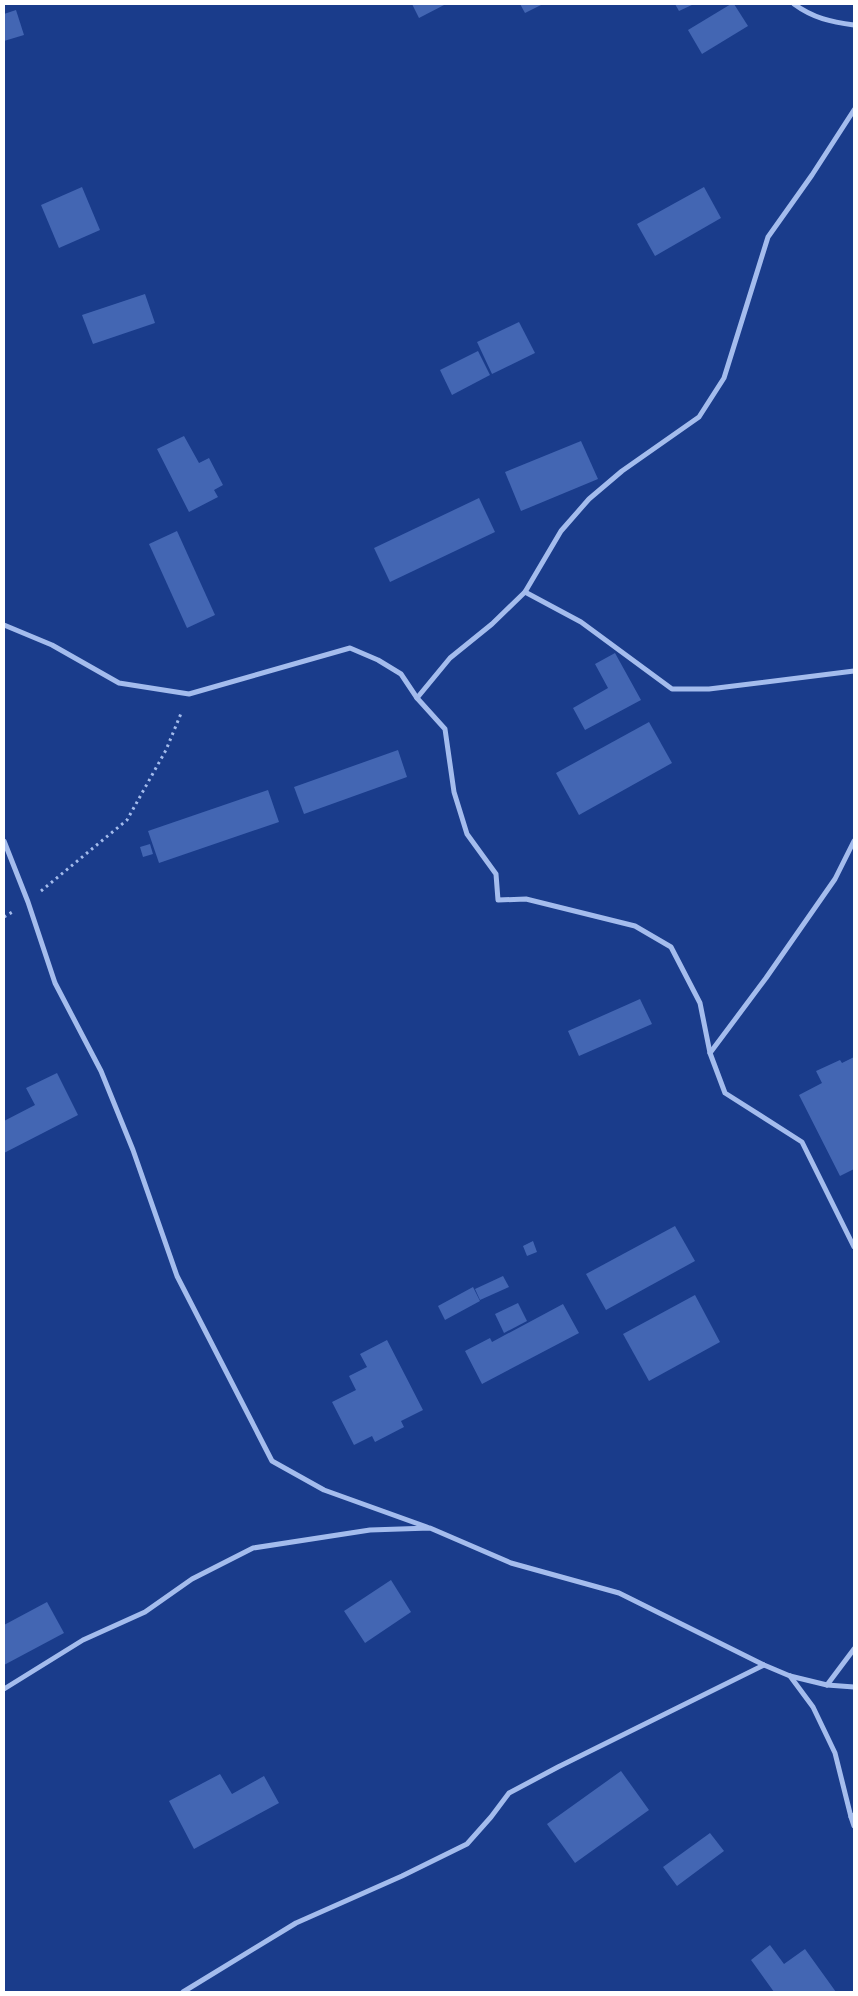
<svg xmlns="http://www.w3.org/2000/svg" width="858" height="1996" viewBox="0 0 858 1996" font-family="Quicksand,sans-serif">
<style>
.building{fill:#4366b3}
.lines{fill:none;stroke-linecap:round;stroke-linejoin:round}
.path{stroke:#a4bced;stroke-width:3;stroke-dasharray:2.5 4;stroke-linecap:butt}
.minor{stroke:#a4bced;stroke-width:5}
</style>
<rect width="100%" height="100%" fill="#1a3c8b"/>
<g class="building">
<polygon points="412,4 446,4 419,18"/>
<polygon points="520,4 543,4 525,13"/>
<polygon points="675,4 694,4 679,11"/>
<polygon points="731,4 734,4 748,26 702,54 688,30"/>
<polygon points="16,10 24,35 4,41 4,14"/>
<polygon points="82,187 100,230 59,248 41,205"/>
<polygon points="704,187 721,218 655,256 637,224"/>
<polygon points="145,294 155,323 93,344 82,315"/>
<polygon points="519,322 535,353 492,374 477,342"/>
<polygon points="478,351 490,375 452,395 440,370"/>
<polygon points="184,436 199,463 209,458 223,485 214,490 218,497 189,512 157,449"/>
<polygon points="581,441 598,479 521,511 505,472"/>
<polygon points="479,498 495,532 390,582 374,548"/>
<polygon points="177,531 215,615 187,628 149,544"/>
<polygon points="615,653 641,700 585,730 573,708 608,688 595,664"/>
<polygon points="649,722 672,763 579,815 556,773"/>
<polygon points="398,750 407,777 304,814 294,787"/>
<polygon points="268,790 279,822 159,863 148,831"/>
<polygon points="150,844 153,854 143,857 140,847"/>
<polygon points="640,999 652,1024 579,1056 568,1031"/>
<polygon points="854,1057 854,1169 840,1176 799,1095 822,1083 816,1071 840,1060 842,1063"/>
<polygon points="57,1073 78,1115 4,1153 4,1121 35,1105 26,1088"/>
<polygon points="675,1226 695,1261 606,1310 586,1274"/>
<polygon points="533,1241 537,1252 527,1256 523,1246"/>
<polygon points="503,1276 509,1287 480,1300 475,1289"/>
<polygon points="473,1287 480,1301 445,1320 438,1306"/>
<polygon points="695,1295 720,1342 649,1381 623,1334"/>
<polygon points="518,1303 527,1321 504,1333 495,1314"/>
<polygon points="563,1304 579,1333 482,1384 465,1351 490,1338 492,1342"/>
<polygon points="387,1340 423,1410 401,1421 404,1427 375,1442 372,1436 354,1445 332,1402 356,1390 349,1376 367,1367 360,1354"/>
<polygon points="391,1580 411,1612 365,1643 344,1611"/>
<polygon points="47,1602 64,1633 4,1665 4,1625"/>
<polygon points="621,1771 649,1810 575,1863 547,1824"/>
<polygon points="220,1774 232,1794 264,1776 279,1803 194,1849 169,1801"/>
<polygon points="710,1833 724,1851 677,1886 663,1867"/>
<polygon points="770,1945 784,1964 805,1949 836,1992 774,1992 751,1960"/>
</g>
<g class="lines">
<g class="path">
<polyline points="41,891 127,820 166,750 182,711"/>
<polyline points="4,917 14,911"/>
</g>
<g class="minor">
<path d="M794,4c19,14 37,18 60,21"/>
<polyline points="525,592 581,622 672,689 709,689 854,671"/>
<polyline points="4,625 52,645 119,683 189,694 350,648 378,660 401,674 417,698 445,729 454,792 467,834 496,874 498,900 526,899 635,926 671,947 700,1003 710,1053 725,1093 802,1142 854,1247"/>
<polyline points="417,698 450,658 492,624 525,592 561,531 589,499 622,471 699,417 724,378 768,237 812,175 854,110"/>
<polyline points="4,841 28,902 55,983 101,1071 133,1150 177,1276 272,1461 324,1490 427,1527"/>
<polyline points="710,1053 766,978 835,879 854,841"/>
<polyline points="790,1676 813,1707 835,1753 851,1817 854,1815"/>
<polyline points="827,1685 854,1649"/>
<polyline points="4,1689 83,1640 145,1612 192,1579 253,1548 370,1530 430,1528 511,1563 619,1593 764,1665 790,1676 827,1685 854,1687"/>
<polyline points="851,1817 854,1826"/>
<polyline points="183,1992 296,1923 402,1876 467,1844 491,1817 509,1793 558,1767 764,1665"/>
</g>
</g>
<rect width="858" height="1996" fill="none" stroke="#ffffff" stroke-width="10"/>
</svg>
